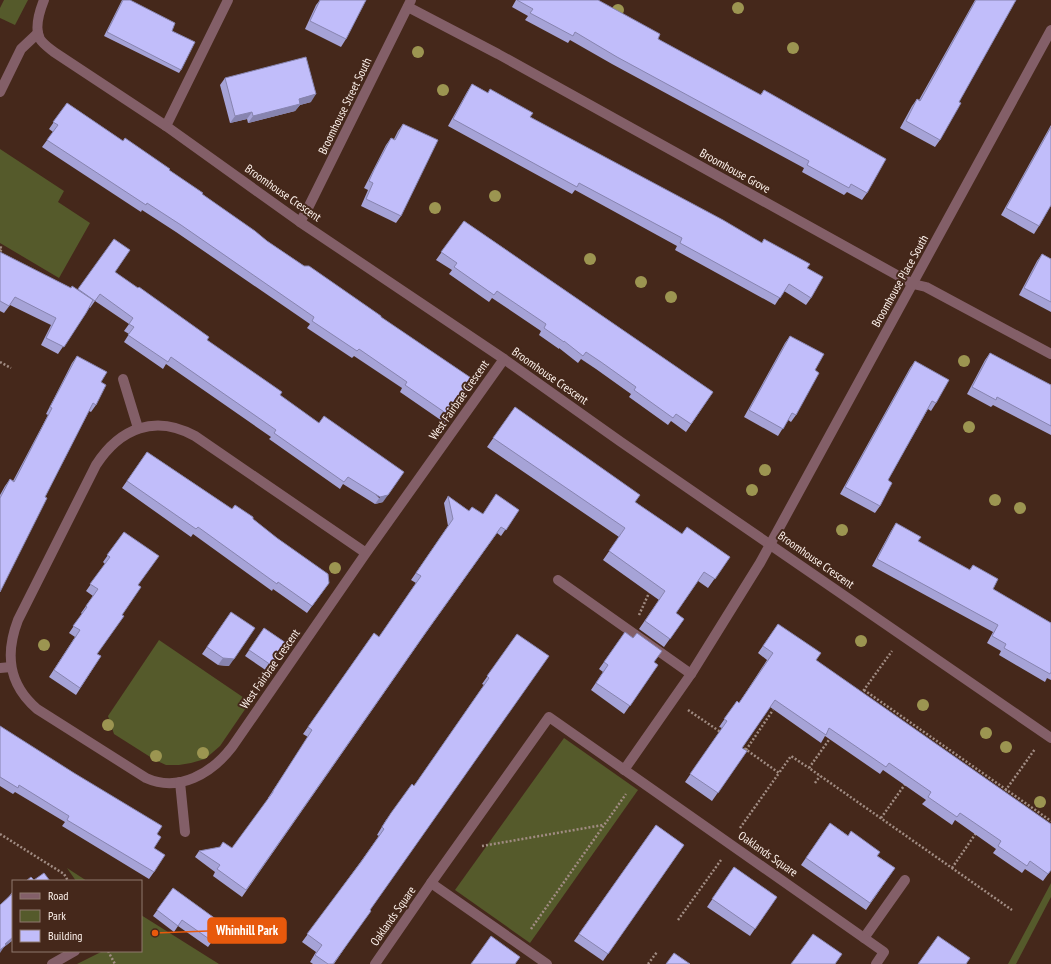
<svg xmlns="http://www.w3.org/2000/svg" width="1051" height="964" viewBox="0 0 1051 964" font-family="'PT Sans Narrow',sans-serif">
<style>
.green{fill:#555a2b}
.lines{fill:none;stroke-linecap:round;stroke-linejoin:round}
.path{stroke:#a18c83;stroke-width:2.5;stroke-dasharray:2 2;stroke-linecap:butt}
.service{stroke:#835f68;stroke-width:10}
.minor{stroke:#835f68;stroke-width:10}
.tree{fill:#9c9551}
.wall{fill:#a6a3d7}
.shaded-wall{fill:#8784af}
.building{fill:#c1bdfa;stroke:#8784af}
.labels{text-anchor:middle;stroke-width:4;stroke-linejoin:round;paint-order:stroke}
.street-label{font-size:12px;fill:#fdf1eb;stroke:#45281b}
.leader{fill:none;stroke:#e8590c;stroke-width:1.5}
.callout-dot{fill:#e8590c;stroke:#45281b;stroke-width:1.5}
.callout{fill:#e8590c;stroke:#e8590c;stroke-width:1.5}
.callout-label{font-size:13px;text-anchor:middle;font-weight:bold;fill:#fff}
</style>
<rect width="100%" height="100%" fill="#45281b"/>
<g class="green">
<polygon points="4,0 28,0 15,25 0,18 0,8"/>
<polygon points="0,149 64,191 58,202 90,223 59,278 0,243"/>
<polygon points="159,640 250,702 220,746 205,759 191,763 179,765 166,765 155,760 114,734 108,716"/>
<polygon points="564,738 638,790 530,943 455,890"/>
<polygon points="67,868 87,881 76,881"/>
<polygon points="1051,883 1051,897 1016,964 1008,964"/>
<polygon points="141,915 219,964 77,964 103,951 141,951"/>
</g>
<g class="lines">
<g class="path">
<polyline points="0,247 2,248 0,252"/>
<polyline points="0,362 11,368"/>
<polyline points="639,615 649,593"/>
<polyline points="864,690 1051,821"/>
<polyline points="861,694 892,651"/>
<polyline points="688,710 722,733"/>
<polyline points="831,737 809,768 1012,910"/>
<polyline points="741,746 779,773 791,756 809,768"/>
<polyline points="746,750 773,710"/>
<polyline points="815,783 820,776"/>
<polyline points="1003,794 1035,749"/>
<polyline points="881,818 906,783"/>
<polyline points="740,828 779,773"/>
<polyline points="0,834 64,874 68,881"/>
<polyline points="482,846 603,825"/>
<polyline points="952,868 976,833"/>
<polyline points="678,920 721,860"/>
<polyline points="531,929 626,794"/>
<polyline points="108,951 115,964"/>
<polyline points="648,964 657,952"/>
</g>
<g class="service">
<polyline points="166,126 228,0"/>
<polyline points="864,938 905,880"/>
</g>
<g class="minor">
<path d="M44,0c-4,10 -10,28 -4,39 3,5 9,9 14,13l112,74 134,96 204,137 117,83 430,296"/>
<polyline points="408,7 498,54 913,284 926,287 1051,354"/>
<polyline points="0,92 21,49 38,33"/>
<polyline points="300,222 307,210 411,0"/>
<polyline points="123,379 138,428"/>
<path d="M366,553l-171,-117c-40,-22 -75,-8 -99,29l-78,155c-13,34 -10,64 19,89l109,69c33,15 66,-5 86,-31l134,-194 138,-194"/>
<polyline points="558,580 691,674"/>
<polyline points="0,668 11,667"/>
<polyline points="624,770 691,674 760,563 1051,30"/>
<polyline points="180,782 185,832"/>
<polyline points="52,964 75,951"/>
<polyline points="375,964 431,883"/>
<polyline points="547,964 431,883 549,717 884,952 876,964"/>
</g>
</g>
<g class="tree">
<circle cx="738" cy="8" r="6"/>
<circle cx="618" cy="10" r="6"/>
<circle cx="793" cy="48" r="6"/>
<circle cx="418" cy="52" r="6"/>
<circle cx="443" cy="90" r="6"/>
<circle cx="495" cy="196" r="6"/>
<circle cx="435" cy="208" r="6"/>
<circle cx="590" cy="259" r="6"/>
<circle cx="641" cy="282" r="6"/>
<circle cx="671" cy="297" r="6"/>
<circle cx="964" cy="361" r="6"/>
<circle cx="969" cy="427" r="6"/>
<circle cx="765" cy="470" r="6"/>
<circle cx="752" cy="490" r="6"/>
<circle cx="995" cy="500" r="6"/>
<circle cx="1020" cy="508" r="6"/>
<circle cx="842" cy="530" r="6"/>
<circle cx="335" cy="568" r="6"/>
<circle cx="861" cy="641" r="6"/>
<circle cx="44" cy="645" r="6"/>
<circle cx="923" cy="705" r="6"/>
<circle cx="108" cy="725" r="6"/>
<circle cx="986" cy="733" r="6"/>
<circle cx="1006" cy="747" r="6"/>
<circle cx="203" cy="753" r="6"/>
<circle cx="156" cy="756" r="6"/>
<circle cx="1040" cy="802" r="6"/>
</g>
<g class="wall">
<polygon points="121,0 130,0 172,31 181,70 179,73 104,36 122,0"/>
<polygon points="320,0 366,0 346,39 341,47 305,29 316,5"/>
<polygon points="516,0 598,0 658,39 760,95 764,90 867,193 862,200 847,192 844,195 802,172 804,168 612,64 570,40 568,43 525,20 528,16 512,7"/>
<polygon points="975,0 1016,0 959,102 940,140 935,147 900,128 912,106 917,99 919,100"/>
<polygon points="225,78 311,102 300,105 295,111 248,123 247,119 230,123 220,85"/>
<polygon points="472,84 530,117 762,243 764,239 807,268 811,298 806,305 784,291 775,305 675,250 677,246 575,190 572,194 448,126 467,92"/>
<polygon points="67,103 123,141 169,170 202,194 267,241 474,380 445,423 400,392 402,388 354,356 352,358 307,328 310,324 176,232 142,210 141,212 42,147 53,132 49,129"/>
<polygon points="403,124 401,216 396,223 361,206 368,190 364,188 386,145 391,138 394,139 398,131"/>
<polygon points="1051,125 1051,205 1039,226 1034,234 1001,215"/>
<polygon points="464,221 713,392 686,432 671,421 668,425 629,397 631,394 596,369 581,359 578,363 559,348 559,349 539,335 541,331 492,298 489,302 449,274 452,270 436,260"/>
<polygon points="0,252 71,288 78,290 115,272 207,340 280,395 383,502 375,504 343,484 340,489 269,439 271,437 166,364 163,369 124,342 129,334 124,331 129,324 95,301 90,308 90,307 86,313 58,354 41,345 51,325 10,305 4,313 0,311"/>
<polygon points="1042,254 1051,259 1051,312 1019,295 1037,261"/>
<polygon points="790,336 815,370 796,415 791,422 788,420 778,436 744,417 785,343"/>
<polygon points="990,353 1051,385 1051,435 993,405 991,407 967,394 985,360"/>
<polygon points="77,356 101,382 96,405 91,412 89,411 45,497 0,592 0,495 5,486 10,479 13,481 48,415 46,414 72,363"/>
<polygon points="915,361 936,403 931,411 928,409 888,480 880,506 875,513 840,494 910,368"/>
<polygon points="515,407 635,502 682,534 730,557 708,588 698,581 676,613 684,619 664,647 639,629 659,600 603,560 619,537 487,447"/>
<polygon points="147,452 232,509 253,519 329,583 307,613 273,589 272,591 193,534 191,537 122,488"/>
<polygon points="448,496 469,511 483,514 519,510 501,536 497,533 423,637 242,897 213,876 215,872 195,857 199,851 220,847 232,848 269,799 268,798 308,737 303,734 374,633 379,637 416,583 411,580 448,526 444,503"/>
<polygon points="896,523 918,541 969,570 973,565 993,589 1051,623 1051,680 1047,678 1045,682 999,655 1001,651 987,643 993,632 872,566 891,531"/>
<polygon points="124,532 138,585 122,615 97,654 101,656 76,695 49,677 75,637 69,633 82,614 81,613 93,596 86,591 105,564 103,562"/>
<polygon points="231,612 229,666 218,665 202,654"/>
<polygon points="778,624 816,660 1051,870 1043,881 1025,869 1022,873 993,853 996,849 955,820 952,825 922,804 926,800 883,770 880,774 825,736 821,743 770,707 742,748 747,751 712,801 685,782 722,728 719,727 737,701 739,703 767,660 758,653"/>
<polygon points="264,628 286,643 267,671 245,656"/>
<polygon points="625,632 633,638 654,662 658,665 624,714 591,690 603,672 599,669"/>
<polygon points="517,634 370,910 334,964 313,964 310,962 316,952 302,942 359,864 379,836 377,835 386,820 414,786 484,685 482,684"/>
<polygon points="0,726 157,834 154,848 154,872 149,879 62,826 65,822 15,792 13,794 0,786"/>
<polygon points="830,823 895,868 866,910 801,865"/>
<polygon points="656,825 684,845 603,961 574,941"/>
<polygon points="734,867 777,897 750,936 707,907"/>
<polygon points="173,888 224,925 208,947 178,926 174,932 153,916"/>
<polygon points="13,891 13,940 4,947 7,899"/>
</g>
<g class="shaded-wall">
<polygon points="316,94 311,102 300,105 295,111 248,123 253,116 299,99"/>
<polygon points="252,112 247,119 230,123 235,116"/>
<polygon points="388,495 383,502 375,504 380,497"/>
<polygon points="223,658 234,659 229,666 218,665"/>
<polygon points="13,937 13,940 4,947 0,953 0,950 5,944"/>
</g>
<g class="building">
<polygon points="123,0 130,0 175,23 172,31 195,42 181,70 107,32"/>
<polygon points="320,0 366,0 346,39 310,21"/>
<polygon points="517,0 598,0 660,34 658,39 761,95 764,90 886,159 867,193 851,184 849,188 807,165 809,161 617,57 575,32 573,36 530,13 533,9"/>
<polygon points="976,0 1016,0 959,102 961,103 940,140 906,121 917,99 920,101"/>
<polygon points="306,57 316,94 299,99 300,104 253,116 252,112 235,116 225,78"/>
<polygon points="472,84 488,93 490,89 533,113 530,117 723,220 762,243 764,239 810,264 807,268 823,277 811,298 789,284 780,298 680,243 682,238 579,183 577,187 453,119"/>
<polygon points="67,103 123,141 125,138 170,169 169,170 203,193 202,194 255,231 267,241 304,266 309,266 381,316 381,317 474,380 450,416 405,385 407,382 359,349 357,351 312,321 314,317 181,225 147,203 146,205 47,140 58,125 53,122"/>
<polygon points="403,124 438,140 401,216 366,199 373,183 369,181 374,170 391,138 395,140"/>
<polygon points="1051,127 1051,205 1039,226 1006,208"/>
<polygon points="464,221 713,392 691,424 676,414 673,418 634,390 636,387 601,362 586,352 583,356 564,341 564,342 544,328 546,324 497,291 494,295 454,267 457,263 441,252"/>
<polygon points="114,239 130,250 115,272 138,288 139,287 209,337 207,340 282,392 280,395 319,423 324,416 404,472 388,495 380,497 348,477 344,482 274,433 276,430 171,357 168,362 128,335 134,327 129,324 133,318 100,294 95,301 78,289"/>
<polygon points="0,252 71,288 72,286 93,300 86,313 64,347 46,338 56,318 15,297 9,306 0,301"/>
<polygon points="1042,254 1051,259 1051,302 1024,288"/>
<polygon points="790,336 824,354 815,370 819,373 796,415 792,413 783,429 749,410"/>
<polygon points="990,353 1051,385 1051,426 997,397 996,400 972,387"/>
<polygon points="77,356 107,372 101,382 106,385 96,405 93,403 45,497 47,498 0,592 0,498 10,479 14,482 52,408 50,407"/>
<polygon points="915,361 949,380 936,403 932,401 888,480 892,483 880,506 845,487"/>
<polygon points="515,407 640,495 635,502 682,534 687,527 730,557 715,579 704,572 676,613 684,619 670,639 645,621 665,591 609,551 625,528 493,438"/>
<polygon points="147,452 232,509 235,505 253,517 253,519 277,538 328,574 329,583 312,606 278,582 277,584 198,527 196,529 127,481"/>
<polygon points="496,494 519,510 506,530 501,527 426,632 246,890 217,869 220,865 199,851 220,847 223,842 232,848 273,792 273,791 312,730 308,727 374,633 379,637 421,576 416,573 453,519 448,496 469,511 472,507 483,514"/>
<polygon points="896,523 921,537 918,541 970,570 973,565 998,579 993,589 1051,623 1051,672 1050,674 1004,648 1006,644 992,636 998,625 877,559"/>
<polygon points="124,532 159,556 138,585 141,587 122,615 124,616 97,654 101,656 80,688 54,670 80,630 73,626 87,607 86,606 98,589 90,584 110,557 107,555"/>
<polygon points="231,612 255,628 234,659 223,658 207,647"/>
<polygon points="778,624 821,653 816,660 1051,824 1051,870 1048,874 1030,861 1027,866 998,846 1001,841 960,813 957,817 928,797 931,792 889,763 886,767 829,728 826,735 775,700 742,748 747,751 718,793 690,774 727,721 724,719 737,701 739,703 773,653 763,646"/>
<polygon points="264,628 286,643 271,665 249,650"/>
<polygon points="625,632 633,638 637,633 662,651 654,662 658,665 630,706 596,683 608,665 604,662"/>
<polygon points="517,634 549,656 370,910 371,911 333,964 328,964 315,955 322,945 307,934 361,862 384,829 382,827 391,813 412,784 414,786 489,678 487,676"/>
<polygon points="0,726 74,773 162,826 157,834 161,837 154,848 165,855 154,872 67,820 69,816 19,785 18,788 0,777"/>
<polygon points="830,823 848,836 851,831 880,852 877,856 895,868 870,903 806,858"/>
<polygon points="656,825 684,845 608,954 579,934"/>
<polygon points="734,867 777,897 755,929 712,899"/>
<polygon points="44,873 50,881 26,881 31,877 34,880"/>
<polygon points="173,888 224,925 212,941 182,920 178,926 157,910"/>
<polygon points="13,893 13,937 5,944 6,945 0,950 0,905"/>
<polygon points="813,934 842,954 835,964 791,964"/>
<polygon points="491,936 520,957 515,964 471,964"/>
<polygon points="938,936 970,958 966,964 918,964"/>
<polygon points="674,953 690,964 666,964"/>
</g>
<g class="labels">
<g class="street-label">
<text transform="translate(345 106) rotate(-64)" y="4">Broomhouse Street South</text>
<text transform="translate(735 171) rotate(29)" y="4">Broomhouse Grove</text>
<text transform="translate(283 193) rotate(35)" y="4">Broomhouse Crescent</text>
<text transform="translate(900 281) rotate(-61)" y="4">Broomhouse Place South</text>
<text transform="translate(550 376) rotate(35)" y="4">Broomhouse Crescent</text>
<text transform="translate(459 400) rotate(-55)" y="4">West Fairbrae Crescent</text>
<text transform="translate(816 560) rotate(35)" y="4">Broomhouse Crescent</text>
<text transform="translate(270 669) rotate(-55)" y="4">West Fairbrae Crescent</text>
<text transform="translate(768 854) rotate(35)" y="4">Oaklands Square</text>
<text transform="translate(393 916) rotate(-55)" y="4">Oaklands Square</text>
</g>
</g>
<path class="leader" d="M155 933L208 931"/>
<circle class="callout-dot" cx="155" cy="933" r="4"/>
<rect class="callout" x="208" y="918" width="78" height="25" rx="4"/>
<g class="callout-label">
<text x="247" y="935">Whinhill Park</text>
</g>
<rect x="12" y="880" width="130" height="72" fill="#45281b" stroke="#8f786e"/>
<rect x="20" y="893" width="20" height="6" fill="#835f68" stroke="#8f786e"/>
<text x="48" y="900" font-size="12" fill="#fdf1eb">Road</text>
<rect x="20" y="910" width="20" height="12" fill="#555a2b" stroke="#8f786e"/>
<text x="48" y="920" font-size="12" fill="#fdf1eb">Park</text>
<rect x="20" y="930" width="20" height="12" fill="#c1bdfa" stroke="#8f786e"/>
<text x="48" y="940" font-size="12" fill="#fdf1eb">Building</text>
</svg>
